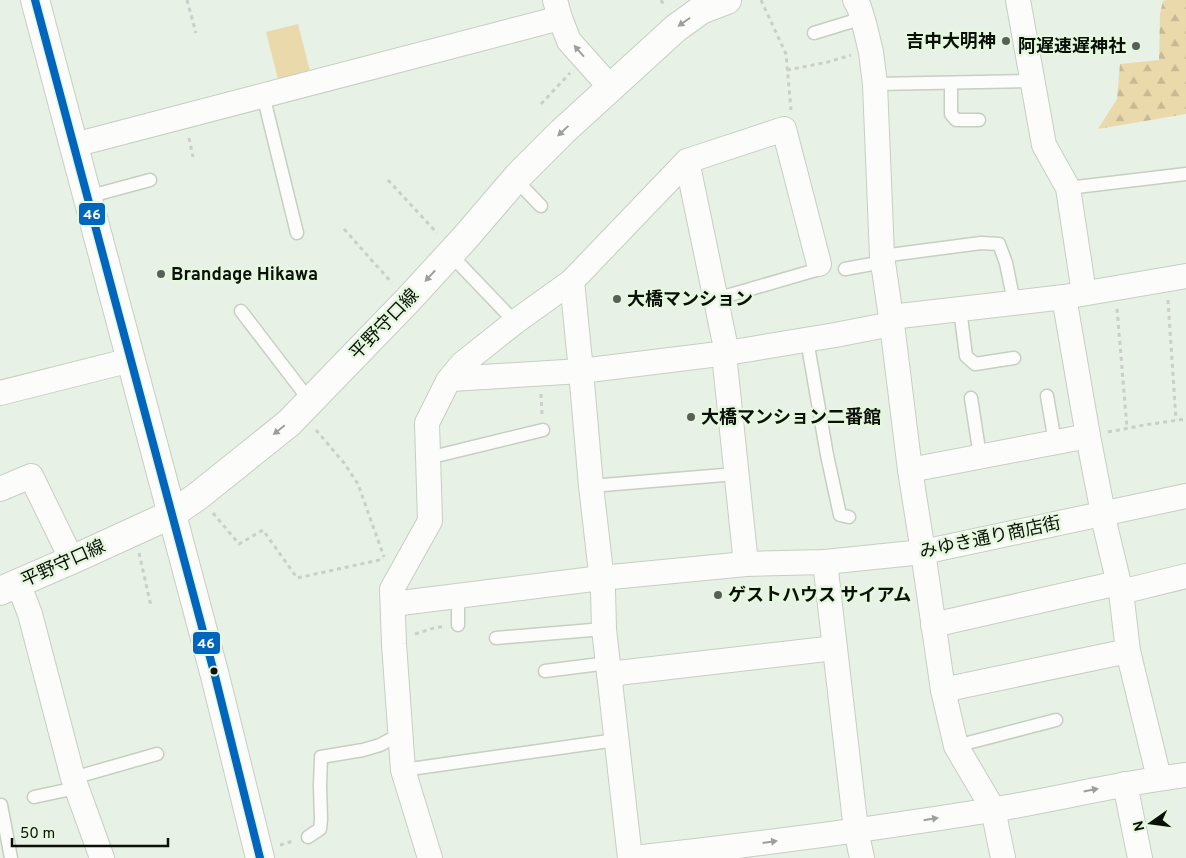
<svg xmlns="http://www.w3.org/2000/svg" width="1186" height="858" viewBox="0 0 1186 858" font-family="Overpass,'Noto Sans JP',sans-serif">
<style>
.green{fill:#ead9ab}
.forest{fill:url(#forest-firs)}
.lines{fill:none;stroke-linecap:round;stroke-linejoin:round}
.lane-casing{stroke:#c7cec4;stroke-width:15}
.street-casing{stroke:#c7cec4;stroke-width:26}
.secondary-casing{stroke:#c7cec4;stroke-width:30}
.path{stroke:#cbcecb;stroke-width:3;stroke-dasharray:4 4;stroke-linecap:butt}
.lane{stroke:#fcfdfb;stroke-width:12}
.street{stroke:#fcfdfb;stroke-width:24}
.secondary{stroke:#fcfdfb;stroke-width:28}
.bus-1-casing{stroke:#e5f7df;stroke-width:11}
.bus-1{stroke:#0065bd;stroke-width:8}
.oneway{fill:#9c9f9a}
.poi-dot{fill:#585f56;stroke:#e5f7df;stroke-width:2}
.bus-dot{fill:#0b1109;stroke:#e5f7df;stroke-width:2}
.labels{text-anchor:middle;stroke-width:5;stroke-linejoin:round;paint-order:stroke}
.poi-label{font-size:18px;font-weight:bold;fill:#0b1109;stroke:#e5f7df;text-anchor:start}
.street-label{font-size:18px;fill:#0b1109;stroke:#e5f7df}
.line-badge{stroke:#e5f7df;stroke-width:2}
.badge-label{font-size:14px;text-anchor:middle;font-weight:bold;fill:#fff}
</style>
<defs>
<pattern id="forest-firs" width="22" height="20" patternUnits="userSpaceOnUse" patternTransform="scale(1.25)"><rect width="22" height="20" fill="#ead9ab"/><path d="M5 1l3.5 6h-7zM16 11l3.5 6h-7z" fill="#c7b992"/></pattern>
</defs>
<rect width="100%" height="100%" fill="#e8f1e5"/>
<polygon class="green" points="298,24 310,71 278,79 266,32"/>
<polygon class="forest" points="1166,0 1186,0 1186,114 1098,129 1117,99 1120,64 1159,60 1160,14 1163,1"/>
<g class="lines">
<g class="lane-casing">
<g id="lane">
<polyline points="814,33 863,18"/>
<polyline points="951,83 951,114 956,120 979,120"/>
<polyline points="875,84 1033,81"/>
<polyline points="263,95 297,233"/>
<polyline points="515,179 541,206"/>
<polyline points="1068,188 1186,174"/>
<polyline points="87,197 150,180"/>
<polyline points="450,254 515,322"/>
<polyline points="882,256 981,243 999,244 1006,263 1014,302"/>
<polyline points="845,269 883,262"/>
<polyline points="716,299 816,270 819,264"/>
<polyline points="960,309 966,356 975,364 1014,358"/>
<polyline points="241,311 310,401"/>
<polyline points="807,340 827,455 840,515 849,517"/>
<polyline points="1047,396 1055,442"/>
<polyline points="971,398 980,456"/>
<polyline points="428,458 543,430"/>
<polyline points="591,486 736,474"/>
<polyline points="458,596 458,625"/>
<polyline points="496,638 604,629"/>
<polyline points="545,671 608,663"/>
<polyline points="956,746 1056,720"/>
<polyline points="403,770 616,740"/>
<polyline points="73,778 157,754"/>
<polyline points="34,797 76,788"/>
<polyline points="1,805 11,858"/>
<polyline points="308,837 320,829 321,819 320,786 321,757 363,750 380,745 400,734"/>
</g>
</g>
<g class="street-casing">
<g id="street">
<polyline points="555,0 560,18 569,41 611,88"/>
<polyline points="855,0 859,7 864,23 871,52 875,84 882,256 892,324 910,470 923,552 943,690 956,746 993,809 1003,858"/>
<polyline points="1018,0 1044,145 1068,188 1084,293"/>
<polyline points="74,145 560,18"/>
<polyline points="687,161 727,353"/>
<polyline points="572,281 581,371 591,486 603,590 604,629 630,858"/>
<polyline points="1064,297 1088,436 1103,513"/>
<polyline points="891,317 1064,297 1186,276"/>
<polyline points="724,354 746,564"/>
<polyline points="451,379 581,371 727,353 835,335 892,324"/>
<polyline points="0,393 131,360"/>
<polyline points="910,470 1088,436"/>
<polyline points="0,489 31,476 72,560"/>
<polyline points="1102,513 1121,592 1128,651 1159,778"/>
<polyline points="825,562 856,830 862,858"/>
<polyline points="18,583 30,614 73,778 102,858"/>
<polyline points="1121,592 1186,576"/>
<polyline points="393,604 601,578 746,564 825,562 923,552 1186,496"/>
<polyline points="933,625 1118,583"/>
<polyline points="609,674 835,648"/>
<polyline points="943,690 1128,651"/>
<polyline points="1125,784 1140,858"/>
<polyline points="430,858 403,770 394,644 392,589 430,521 427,423 448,381 462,364 515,322 572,281 687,161 784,129 819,264"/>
<path d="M634,858c120,-13 239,-29 358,-48 65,-11 129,-27 194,-35"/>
</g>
</g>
<g class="secondary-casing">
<g id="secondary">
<polyline points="35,0 215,676 260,858"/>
<polyline points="0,591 76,558 172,514 198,496 289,423 408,300 464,239 518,176 562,132 676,28 701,10 727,0"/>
</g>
</g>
<g class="path">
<polyline points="187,0 196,33"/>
<polyline points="661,0 665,7"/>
<polyline points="761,0 786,54 791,110"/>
<polyline points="787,70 828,62 851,55"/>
<polyline points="541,104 570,73"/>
<polyline points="189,138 193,157"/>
<polyline points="388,180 437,233"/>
<polyline points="344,229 392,283"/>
<polyline points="1168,300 1176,420"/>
<polyline points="1117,309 1127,428"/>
<polyline points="541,394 542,415"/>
<polyline points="316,430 344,463 358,484 384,557"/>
<polyline points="1108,432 1144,425 1186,419"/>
<polyline points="213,513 239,544 263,530 297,578 384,559"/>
<polyline points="139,553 151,606"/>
<polyline points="415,634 437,627 443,627"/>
<polyline points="280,845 293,841"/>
</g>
<use href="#lane" class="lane"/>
<use href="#street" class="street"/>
<use href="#secondary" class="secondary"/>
<g class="bus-1-casing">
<polyline id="bus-1" points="35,0 215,676 260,858"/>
</g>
<use href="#bus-1" class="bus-1"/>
</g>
<defs><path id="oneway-solid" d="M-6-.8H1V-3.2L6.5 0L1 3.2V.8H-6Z" transform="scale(1.25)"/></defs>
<g class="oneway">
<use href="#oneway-solid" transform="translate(684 22) rotate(145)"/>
<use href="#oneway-solid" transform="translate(579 51) rotate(-131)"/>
<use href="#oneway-solid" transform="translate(563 131) rotate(137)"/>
<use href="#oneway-solid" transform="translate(430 276) rotate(133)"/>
<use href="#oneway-solid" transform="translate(279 430) rotate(141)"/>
<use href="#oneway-solid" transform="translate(1091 790) rotate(-11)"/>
<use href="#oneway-solid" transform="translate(931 819) rotate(-9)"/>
<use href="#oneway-solid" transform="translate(770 842) rotate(-8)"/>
</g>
<g class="poi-dot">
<circle cx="1006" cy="41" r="5"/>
<circle cx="1136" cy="46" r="5"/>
<circle cx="161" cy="274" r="5"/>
<circle cx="617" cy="299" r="5"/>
<circle cx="691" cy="417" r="5"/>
<circle cx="718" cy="595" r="5"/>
</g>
<circle class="bus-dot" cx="214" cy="671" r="4.5"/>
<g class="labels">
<g class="poi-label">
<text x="996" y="47" text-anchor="end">吉中大明神</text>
<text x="1126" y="52" text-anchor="end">阿遅速遅神社</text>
<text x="171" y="280">Brandage Hikawa</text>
<text x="627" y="305">大橋マンション</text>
<text x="701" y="423">大橋マンション二番館</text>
<text x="728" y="601">ゲストハウス サイアム</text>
</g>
<g class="street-label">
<text transform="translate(384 324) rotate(-46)" y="6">平野守口線</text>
<text transform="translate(990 537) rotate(-12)" y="6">みゆき通り商店街</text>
<text transform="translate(63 563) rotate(-24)" y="6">平野守口線</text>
</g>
</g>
<g class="line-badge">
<rect x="78" y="202" width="28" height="24" rx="5" fill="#0065bd"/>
<rect x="192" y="631" width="29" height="24" rx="5" fill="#0065bd"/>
</g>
<g class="badge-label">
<text x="92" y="219">46</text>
<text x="206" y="648">46</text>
</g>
<g transform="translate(1151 823) rotate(256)" stroke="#e5f7df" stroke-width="4" paint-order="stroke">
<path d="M0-4L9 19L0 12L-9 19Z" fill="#0b1109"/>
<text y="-8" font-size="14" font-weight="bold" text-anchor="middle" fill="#0b1109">N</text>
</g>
<path d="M12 838v8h156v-8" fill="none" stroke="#0b1109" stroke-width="2.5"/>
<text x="20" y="838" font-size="15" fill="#0b1109" stroke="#e5f7df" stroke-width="4" paint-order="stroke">50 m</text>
</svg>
